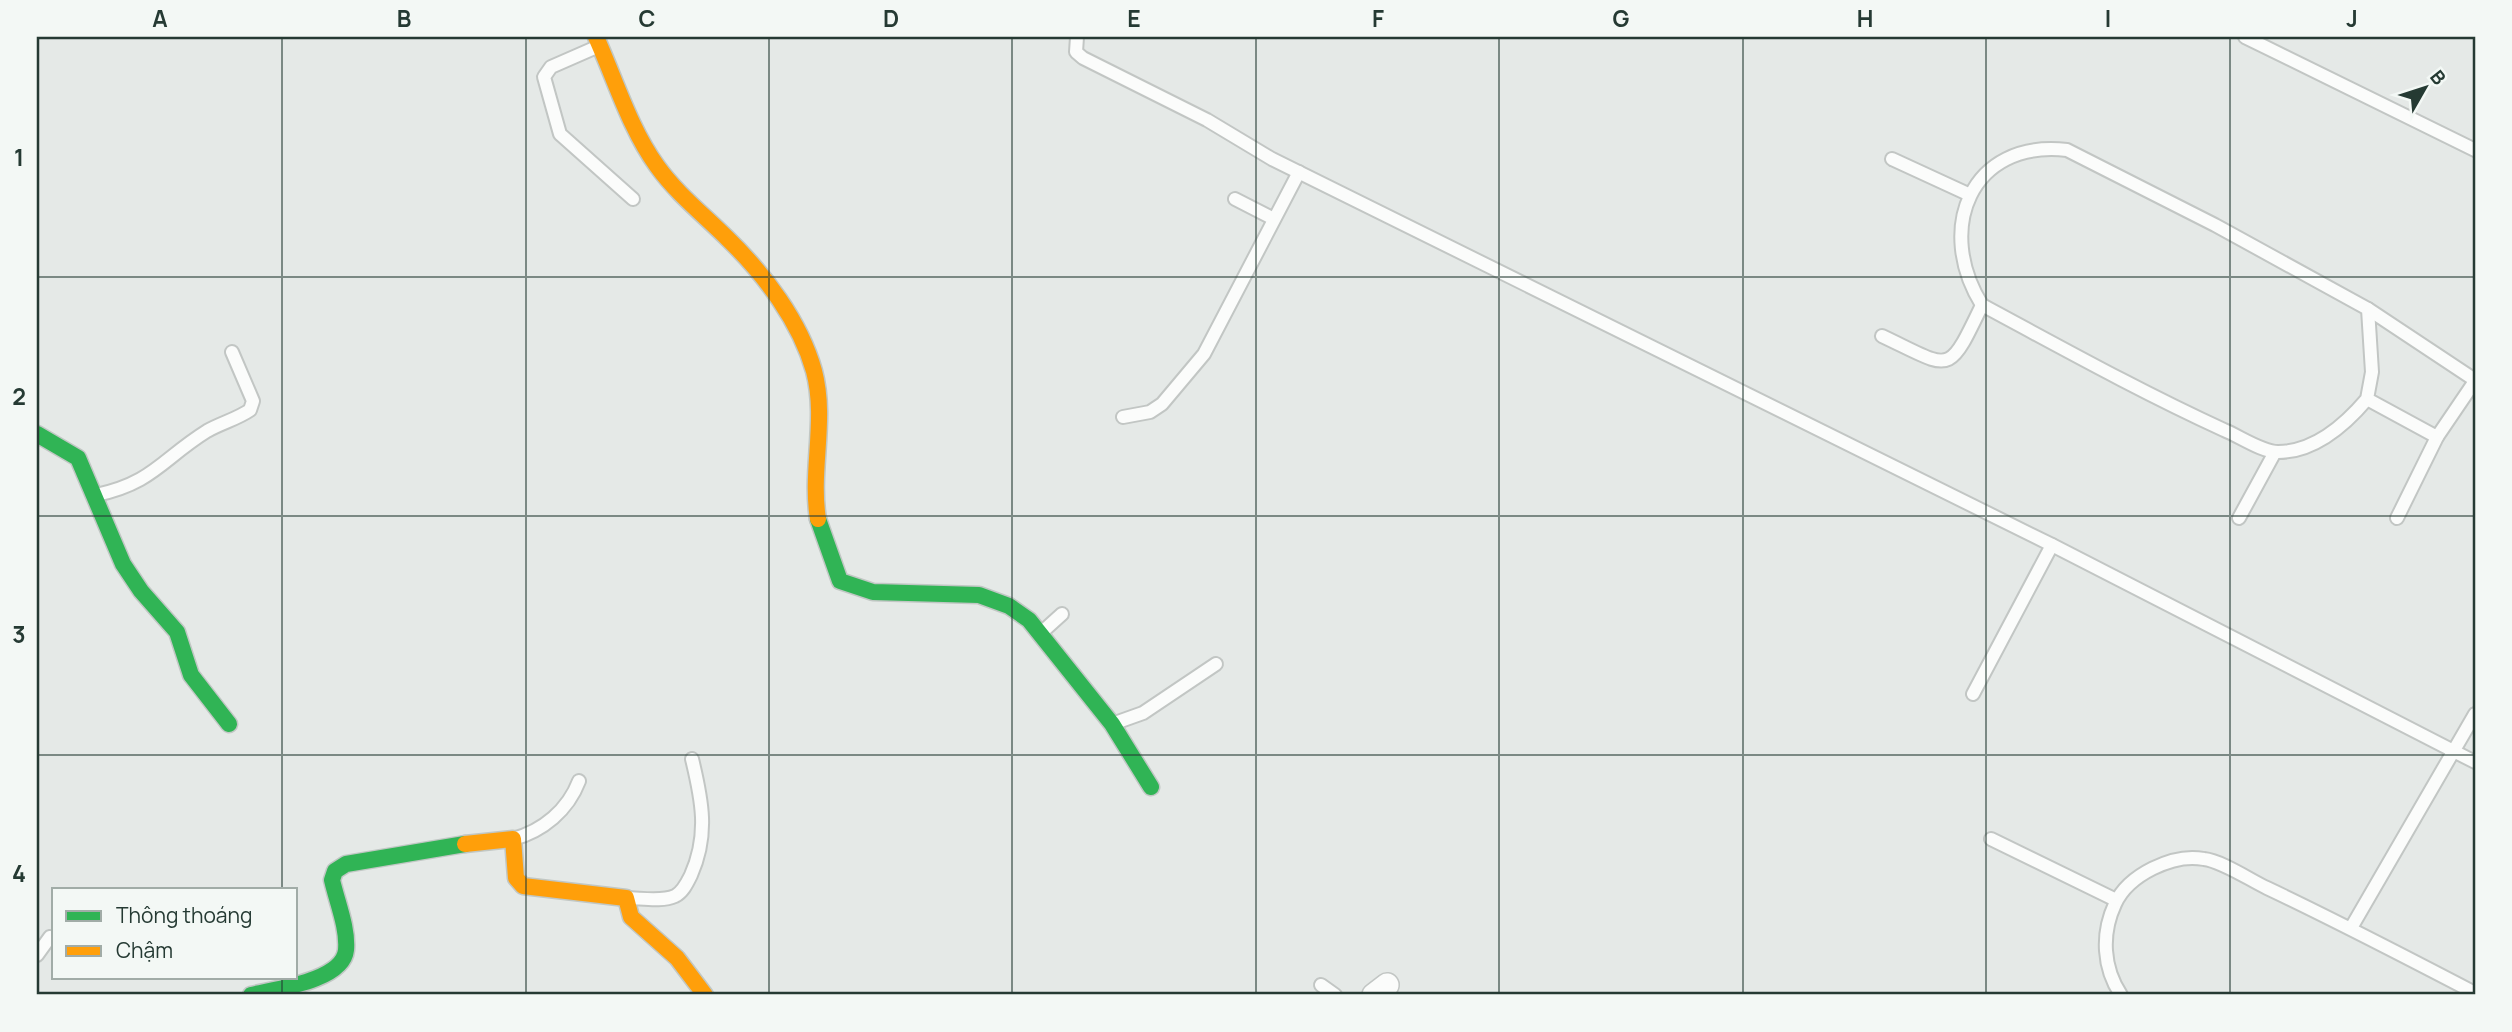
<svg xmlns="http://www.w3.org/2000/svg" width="2512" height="1032" viewBox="0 0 2512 1032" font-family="Manrope,sans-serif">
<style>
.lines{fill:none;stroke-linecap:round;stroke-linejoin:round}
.lane-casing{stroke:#c2c6c4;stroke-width:16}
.street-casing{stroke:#c2c6c4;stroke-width:26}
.fast-casing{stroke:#c1c7c4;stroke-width:19}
.slow-casing{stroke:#c1c7c4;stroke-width:19}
.lane{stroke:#fbfcfb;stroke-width:12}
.street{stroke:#fbfcfb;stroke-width:23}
.fast{stroke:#30b455;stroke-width:16}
.slow{stroke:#ff9f0a;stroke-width:16}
.grid{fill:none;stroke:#253a33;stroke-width:2;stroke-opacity:0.55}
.neatline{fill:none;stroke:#253a33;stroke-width:2.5}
.grid-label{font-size:23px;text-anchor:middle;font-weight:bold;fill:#253a33}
</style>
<rect width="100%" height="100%" fill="#e5e9e7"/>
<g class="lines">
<g class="lane-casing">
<g id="lane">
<polyline points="1077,37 1076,52 1083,58 1207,120 1272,159 2052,545 2475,762"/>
<polyline points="2245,37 2475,150"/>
<polyline points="599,46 551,67 544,77 560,134 633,199"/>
<polyline points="1892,159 1968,194"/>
<polyline points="1235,199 1272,218"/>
<polyline points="2368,309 2475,380"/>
<path d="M1882,336c70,33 65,42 100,-31"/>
<path d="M2367,399c-22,26 -53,53 -89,53 -16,0 -39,-16 -54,-22 -83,-38 -162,-82 -242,-125 -47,-75 -12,-166 85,-155l148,75 153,84 4,63 -5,27 70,38"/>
<polyline points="1123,417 1150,412 1162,404 1204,354 1299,172"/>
<path d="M96,495c57,-12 66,-36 111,-64 14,-8 30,-12 43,-21l3,-9 -21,-49"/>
<polyline points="2239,518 2275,452"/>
<polyline points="2397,518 2437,437 2475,381"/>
<polyline points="1041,633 1062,614"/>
<polyline points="1973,694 2052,545"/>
<polyline points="1115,723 1143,713 1216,664"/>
<path d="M513,839c30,-8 55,-29 66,-58"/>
<polyline points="1991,839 2116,900"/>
<path d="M626,898c15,0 36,4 49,-2 8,-4 12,-13 16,-21 18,-40 11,-75 1,-116"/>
<polyline points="2351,928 2475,714"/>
<polyline points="37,955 50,937"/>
<polyline points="1321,985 1335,995"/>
<path d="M2121,995c-18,-27 -20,-61 -6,-91 13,-29 58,-51 89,-45 18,2 46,21 63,29 70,33 139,69 208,105"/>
</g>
</g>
<g class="street-casing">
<polyline id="street" points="1374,995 1387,985"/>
</g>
<g class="fast-casing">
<g id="fast">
<polyline points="37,434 78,458 123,564 141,591 177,632 191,675 229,724"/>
<polyline points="818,519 840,581 873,592 979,595 1009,606 1029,620 1112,724 1151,787"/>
<path d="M251,995c24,-6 92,-14 95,-45 2,-22 -9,-48 -14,-70l3,-9 11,-7 119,-20"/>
</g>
</g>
<g class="slow-casing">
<g id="slow">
<path d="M596,37c19,42 34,92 61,129 20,28 47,49 71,73 36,35 72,82 86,132 13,49 -4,99 4,148"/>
<polyline points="465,844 513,839 516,878 523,886 626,898 631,917 677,958 705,995"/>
</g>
</g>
<use href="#lane" class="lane"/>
<use href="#street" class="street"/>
<use href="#fast" class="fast"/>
<use href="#slow" class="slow"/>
</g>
<path class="grid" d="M282,37v853M526,37v958M769,37v958M1012,37v958M1256,37v958M1499,37v958M1743,37v958M1986,37v958M2230,37v958M37,277h2438M37,516h2438M37,755h2438M282,978v17"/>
<rect width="2512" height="1032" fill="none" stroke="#f3f8f5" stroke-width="77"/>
<rect x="52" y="888" width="245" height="91" fill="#f3f8f5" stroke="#a1aca7" stroke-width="2"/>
<rect x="66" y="911" width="35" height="10" fill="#30b455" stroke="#a1aca7" stroke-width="2"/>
<text x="116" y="923" font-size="21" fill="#253a33">Thông thoáng</text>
<rect x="66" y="946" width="35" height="10" fill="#ff9f0a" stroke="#a1aca7" stroke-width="2"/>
<text x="116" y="958" font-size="21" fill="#253a33">Chậm</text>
<g transform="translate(2425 88) rotate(51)" stroke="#f3f8f5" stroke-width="5" paint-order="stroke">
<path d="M0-5L12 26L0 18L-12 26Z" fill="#253a33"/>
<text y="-10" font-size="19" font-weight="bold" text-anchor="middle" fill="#253a33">B</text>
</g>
<rect x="38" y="38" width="2436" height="955" class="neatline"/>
<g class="grid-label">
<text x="160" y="27">A</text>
<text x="404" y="27">B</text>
<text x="647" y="27">C</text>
<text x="891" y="27">D</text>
<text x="1134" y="27">E</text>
<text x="1378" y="27">F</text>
<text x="1621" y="27">G</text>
<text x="1865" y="27">H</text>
<text x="2108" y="27">I</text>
<text x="2352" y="27">J</text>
<text x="19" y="166">1</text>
<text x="19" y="405">2</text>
<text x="19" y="643">3</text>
<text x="19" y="882">4</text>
</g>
</svg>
